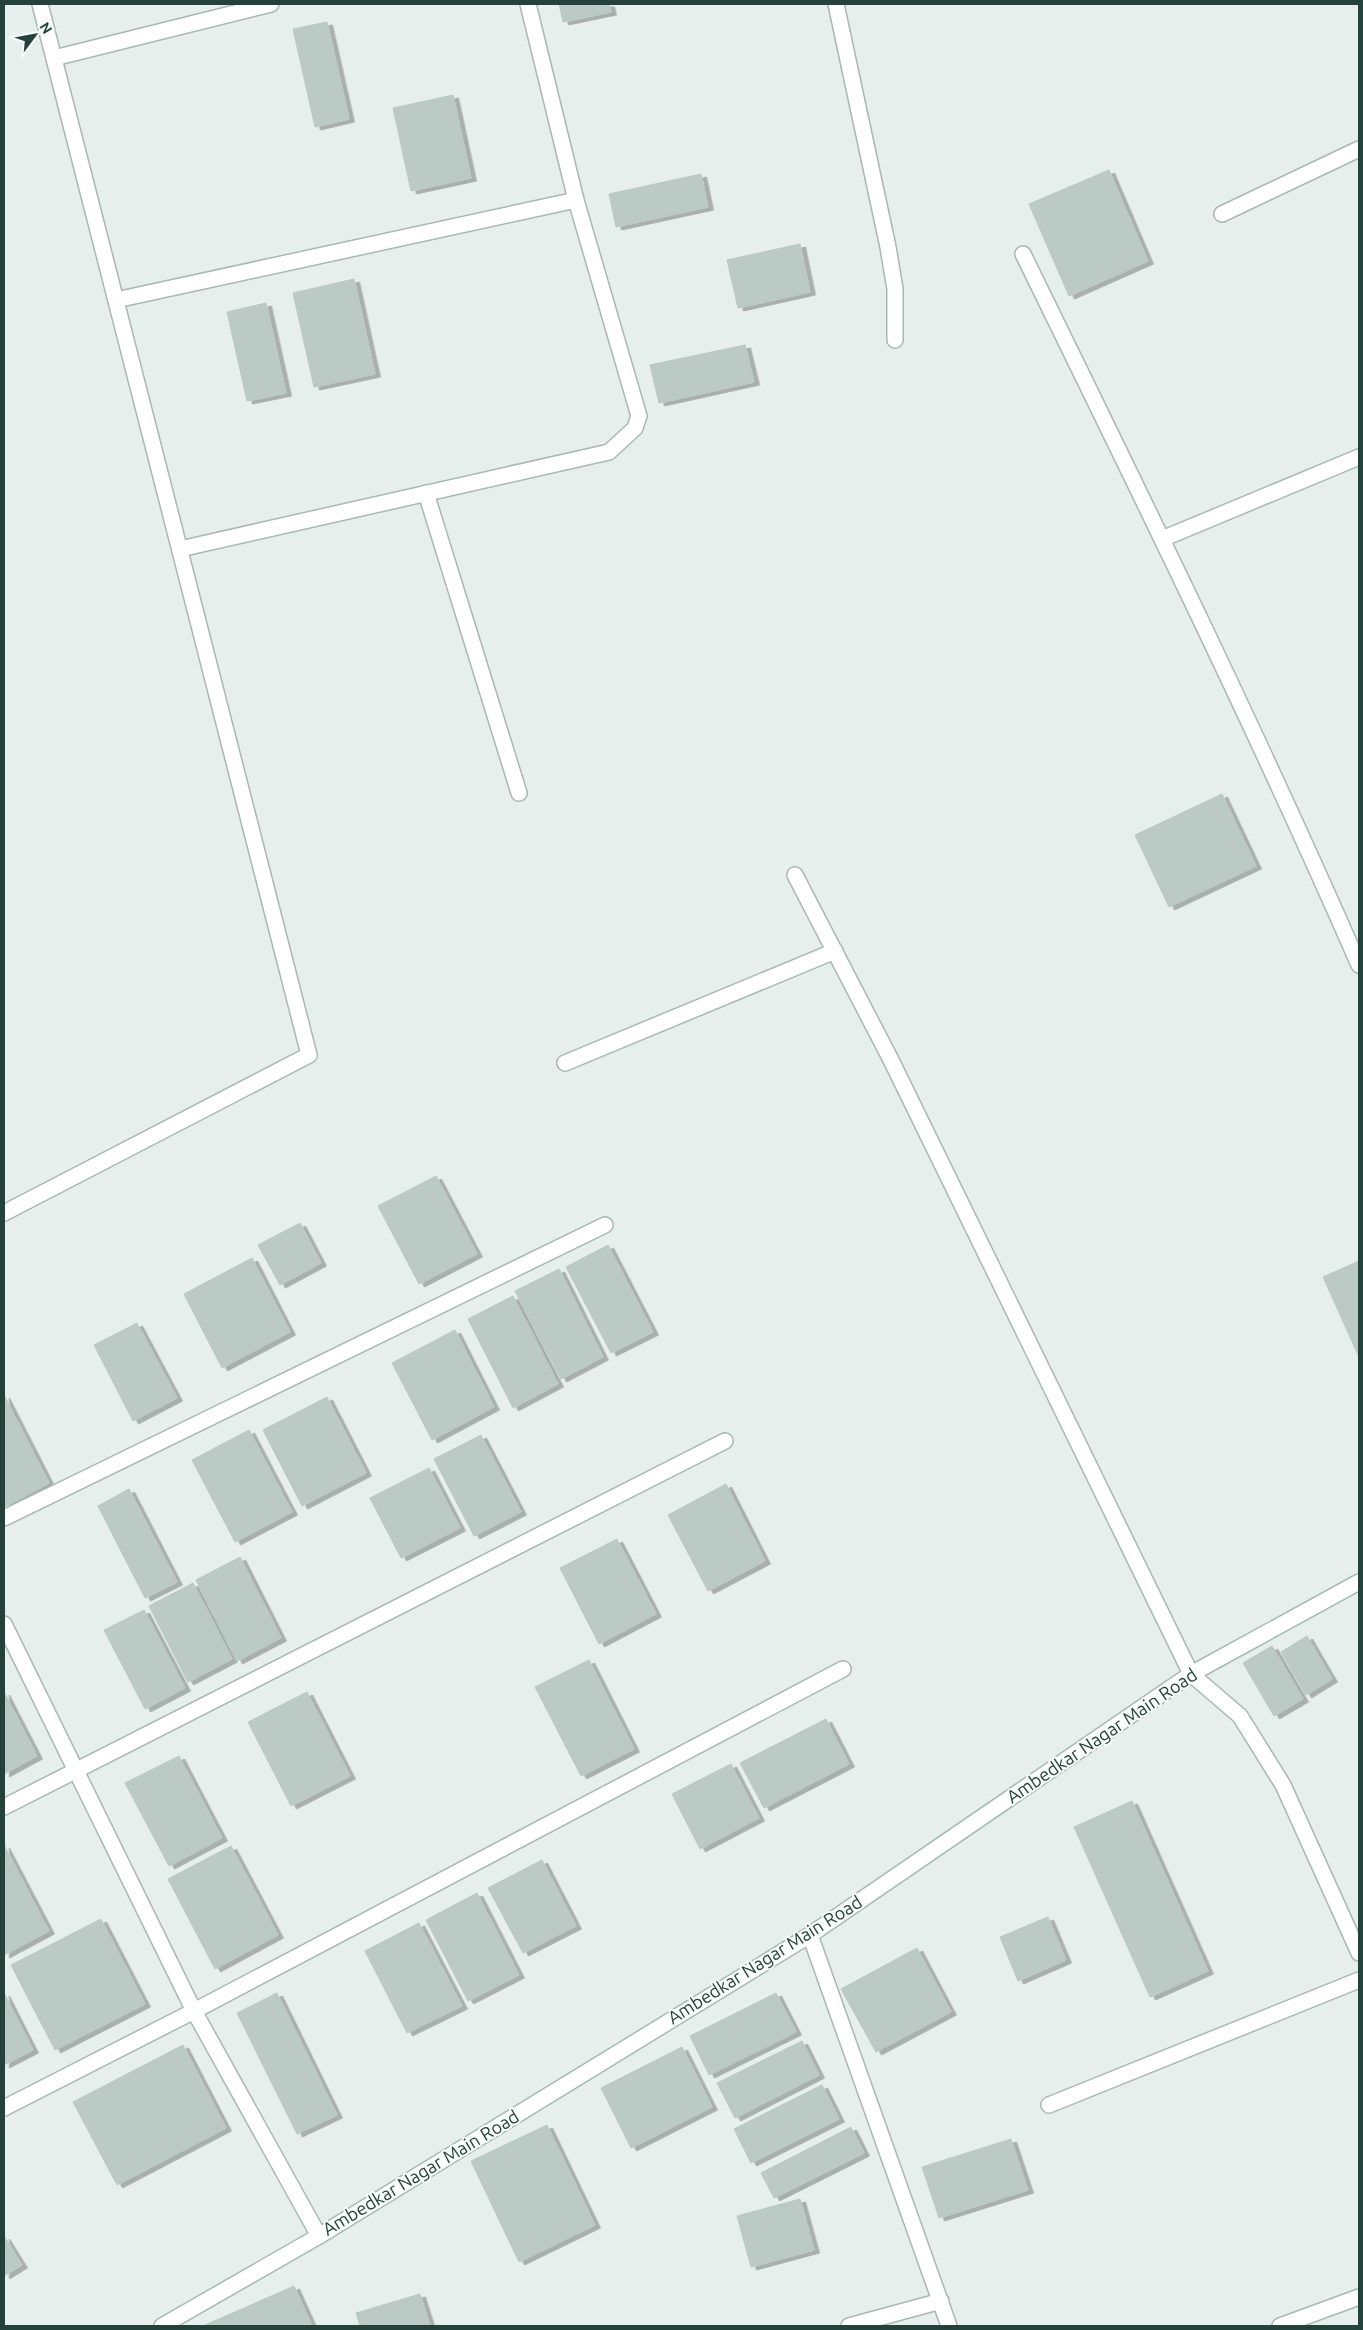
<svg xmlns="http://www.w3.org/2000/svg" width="1363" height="2330" viewBox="0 0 1363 2330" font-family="Ubuntu,sans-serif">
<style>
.building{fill:#bbcac4;stroke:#b8c9c2;filter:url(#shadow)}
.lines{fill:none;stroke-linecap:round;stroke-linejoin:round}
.street-casing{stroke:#a8b8b2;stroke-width:18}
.secondary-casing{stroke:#a4bbb3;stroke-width:18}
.street{stroke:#fff;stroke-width:15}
.secondary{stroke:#fff;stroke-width:15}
.labels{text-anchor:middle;stroke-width:4;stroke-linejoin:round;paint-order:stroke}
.street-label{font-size:18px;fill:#24423a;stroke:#f7fbf9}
</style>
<defs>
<filter id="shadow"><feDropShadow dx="5.5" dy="3" stdDeviation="0" flood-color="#0004"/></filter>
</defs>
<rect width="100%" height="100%" fill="#e6efeb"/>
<g class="building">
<polygon points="559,4 609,4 611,12 563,22"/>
<polygon points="327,22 349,119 315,127 293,29"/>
<polygon points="453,95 471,178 411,191 393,108"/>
<polygon points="1109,170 1148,261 1069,296 1029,204"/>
<polygon points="701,174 708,207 616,227 609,194"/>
<polygon points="800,244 810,292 738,308 727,260"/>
<polygon points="354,279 375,374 314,387 293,293"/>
<polygon points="266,303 286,393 247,401 227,312"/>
<polygon points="745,345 754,382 659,403 650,365"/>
<polygon points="1222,794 1256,866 1169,907 1135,835"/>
<polygon points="436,1176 477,1254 419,1284 378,1206"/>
<polygon points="300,1223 321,1263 280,1285 258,1245"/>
<polygon points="608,1245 653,1332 611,1353 566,1267"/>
<polygon points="252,1258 290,1332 222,1368 184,1294"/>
<polygon points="1359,1261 1359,1357 1323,1277"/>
<polygon points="559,1269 603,1357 561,1379 515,1291"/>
<polygon points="513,1296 558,1384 513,1408 468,1319"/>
<polygon points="137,1323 177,1398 133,1421 94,1345"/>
<polygon points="455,1330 494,1407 432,1440 392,1363"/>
<polygon points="4,1395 49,1483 4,1507"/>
<polygon points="327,1397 366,1473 302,1506 263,1430"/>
<polygon points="249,1430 292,1512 235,1542 192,1460"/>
<polygon points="481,1435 521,1512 474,1536 434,1459"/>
<polygon points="429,1468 460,1528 401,1558 370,1498"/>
<polygon points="726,1484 765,1561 708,1591 668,1515"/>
<polygon points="129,1489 177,1582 145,1598 98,1506"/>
<polygon points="617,1539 656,1614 599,1644 560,1568"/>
<polygon points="240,1557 281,1638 237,1661 196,1580"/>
<polygon points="193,1583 232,1659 188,1682 149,1606"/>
<polygon points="144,1610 185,1688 145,1709 104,1630"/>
<polygon points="1307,1636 1332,1679 1306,1695 1281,1652"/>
<polygon points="1272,1646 1303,1699 1274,1716 1243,1663"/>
<polygon points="589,1660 634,1749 581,1776 535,1687"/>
<polygon points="4,1692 37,1756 4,1774"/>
<polygon points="307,1692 350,1776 291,1806 248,1722"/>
<polygon points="826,1719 849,1764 764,1808 740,1763"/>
<polygon points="179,1756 222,1838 169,1866 125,1783"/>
<polygon points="731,1764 759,1818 700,1849 672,1794"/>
<polygon points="1132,1801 1208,1971 1150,1997 1074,1827"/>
<polygon points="4,1845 49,1931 4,1955"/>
<polygon points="231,1846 278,1935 215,1969 168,1879"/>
<polygon points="542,1860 576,1926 523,1953 488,1888"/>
<polygon points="477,1893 519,1975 468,2001 426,1920"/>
<polygon points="1048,1917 1066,1960 1018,1981 1000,1937"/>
<polygon points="101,1919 145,2004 55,2050 11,1965"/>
<polygon points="419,1923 462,2006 407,2033 365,1951"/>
<polygon points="917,1948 951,2012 876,2052 841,1989"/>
<polygon points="4,1993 33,2050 4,2065"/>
<polygon points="277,1993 337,2115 297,2134 237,2013"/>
<polygon points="776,1993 796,2032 709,2075 690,2036"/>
<polygon points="802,2041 819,2075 735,2118 717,2083"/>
<polygon points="183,2045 226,2128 117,2185 73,2102"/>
<polygon points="682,2047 712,2107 631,2148 601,2088"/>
<polygon points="822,2085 839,2119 751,2163 734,2129"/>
<polygon points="547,2125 595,2225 519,2262 471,2161"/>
<polygon points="851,2127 864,2153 774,2198 761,2173"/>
<polygon points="1011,2139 1028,2190 939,2218 922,2167"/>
<polygon points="800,2199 814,2250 751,2267 737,2216"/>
<polygon points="4,2236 22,2265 4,2276"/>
<polygon points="294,2286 312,2326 203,2326"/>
<polygon points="420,2294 430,2326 360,2326 356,2313"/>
</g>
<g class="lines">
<g class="street-casing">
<g id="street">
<polyline points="836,4 888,247 895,289 895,340"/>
<polyline points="54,58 271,4"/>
<polyline points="1222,214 1359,149"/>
<path d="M1023,254c115,235 231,471 336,711"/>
<polyline points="116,300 576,200"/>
<polyline points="426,493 519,793"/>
<polyline points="1162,539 1359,457"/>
<polyline points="180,549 609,452 635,428 639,416 576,200 528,4"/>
<polyline points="795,875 891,1060 1191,1674 1240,1716 1283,1785 1359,1953"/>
<polyline points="565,1063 835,951"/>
<polyline points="4,1213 309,1055 40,4"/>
<polyline points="4,1518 605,1225"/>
<polyline points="4,1624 194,2011 319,2236"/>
<polyline points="4,1807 725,1441"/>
<polyline points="810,1935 949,2326"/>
<polyline points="1049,2105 1359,1980"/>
<polyline points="4,2108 194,2011 843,1669"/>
<polyline points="849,2326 941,2301"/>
<polyline points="1280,2326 1359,2297"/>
</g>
</g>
<g class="secondary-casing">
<polyline id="secondary" points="162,2326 319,2236 810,1935 1191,1674 1359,1582"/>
</g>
<use href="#street" class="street"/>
<use href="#secondary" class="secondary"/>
</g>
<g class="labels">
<g class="street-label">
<text transform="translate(1102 1736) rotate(-34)" y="6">Ambedkar Nagar Main Road</text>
<text transform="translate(765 1960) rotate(-32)" y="6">Ambedkar Nagar Main Road</text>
<text transform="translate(421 2173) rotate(-31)" y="6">Ambedkar Nagar Main Road</text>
</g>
</g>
<rect width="1363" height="2330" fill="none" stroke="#24423a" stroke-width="10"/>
<g transform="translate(35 35) rotate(58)" stroke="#f7fbf9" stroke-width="4" paint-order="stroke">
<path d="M0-4L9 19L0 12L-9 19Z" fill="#24423a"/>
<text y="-8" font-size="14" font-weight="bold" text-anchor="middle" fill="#24423a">N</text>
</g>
</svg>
